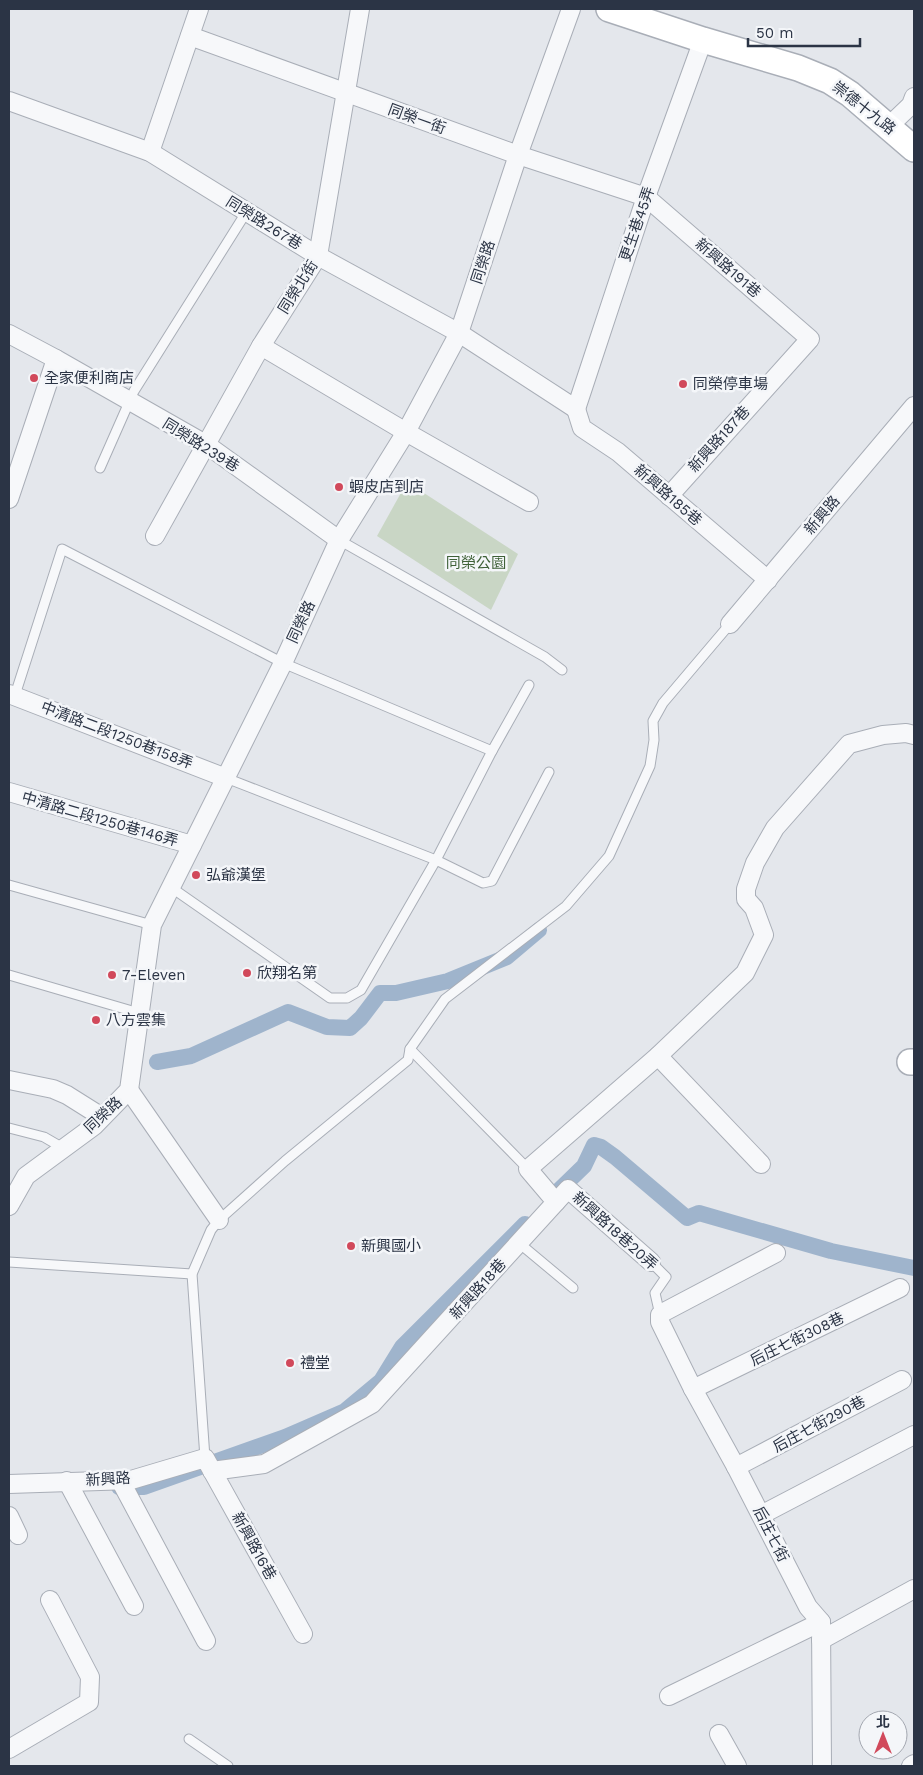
<svg xmlns="http://www.w3.org/2000/svg" width="923" height="1775" viewBox="0 0 923 1775" font-family="'Work Sans','Noto Sans TC',sans-serif">
<style>
.green{fill:#c9d6c5}
.lines{fill:none;stroke-linecap:round;stroke-linejoin:round}
.canal{stroke:#9fb4cc;stroke-width:16}
.lane-casing{stroke:#a9aeb7;stroke-width:11}
.street-casing{stroke:#a9aeb7;stroke-width:20}
.secondary-casing{stroke:#a9aeb7;stroke-width:28}
.lane{stroke:#f7f8fa;stroke-width:9}
.street{stroke:#f7f8fa;stroke-width:18}
.secondary{stroke:#fff;stroke-width:25}
.poi-dot{fill:#d1495b;stroke:#f4f6f9;stroke-width:2}
.labels{text-anchor:middle;stroke-width:5;stroke-linejoin:round;paint-order:stroke}
.street-label{font-size:15px;fill:#2b3445;stroke:#f4f6f9}
.poi-label{font-size:15px;fill:#2b3445;stroke:#f4f6f9;text-anchor:start}
.park-label{font-size:15px;fill:#3f6138;stroke:#f4f6f9}
</style>
<rect width="100%" height="100%" fill="#e4e7ec"/>
<polygon class="green" points="407,482 518,554 491,610 377,536"/>
<g class="lines">
<g class="canal">
<polyline points="157,1062 191,1056 288,1012 327,1027 350,1028 361,1018 380,993 396,993 448,981 507,957 539,930"/>
<polyline points="553,1196 584,1166 594,1145 601,1147 615,1157 687,1218 699,1213 831,1251 914,1268"/>
<polyline points="119,1487 144,1487 285,1437 345,1411 381,1381 402,1347 525,1224"/>
</g>
<g class="lane-casing">
<g id="lane">
<polyline points="100,468 134,391 242,219 245,211"/>
<polyline points="339,540 545,657 562,670"/>
<polyline points="15,695 62,549 283,663 492,751"/>
<polyline points="226,778 436,860 483,883 492,881 549,772"/>
<polyline points="9,885 152,925"/>
<polyline points="172,888 330,998 347,998 361,990 436,860 492,751 529,685"/>
<polyline points="9,975 139,1013"/>
<polyline points="410,1049 528,1169"/>
<polyline points="9,1128 44,1137 63,1148"/>
<polyline points="519,1243 573,1288"/>
<polyline points="9,1262 192,1274"/>
<polyline points="651,1262 666,1277 655,1293 660,1315"/>
<polyline points="205,1458 192,1274 211,1230 219,1220 285,1161 408,1060 410,1049 445,999 566,906 609,856 650,766 654,740 653,721 663,703 730,624"/>
<polyline points="189,1739 228,1766"/>
</g>
</g>
<g class="street-casing">
<g id="street">
<polyline points="190,36 518,155 646,197 810,339 669,496"/>
<polyline points="9,101 150,152 318,256 459,333 576,409"/>
<polyline points="888,127 911,105 914,97"/>
<polyline points="150,152 199,9"/>
<polyline points="9,334 56,359 9,499"/>
<polyline points="261,346 406,432 529,502"/>
<polyline points="56,359 207,445 339,540"/>
<polyline points="576,409 646,197 703,40"/>
<polyline points="576,409 582,428 618,452 768,580"/>
<polyline points="155,536 261,346 318,256 360,9"/>
<polyline points="730,624 914,406"/>
<polyline points="9,694 226,778"/>
<polyline points="9,792 192,845"/>
<polyline points="658,1056 761,1164"/>
<polyline points="9,1080 53,1089 67,1095 102,1117"/>
<polyline points="129,1090 219,1220"/>
<polyline points="556,1202 568,1189 651,1262"/>
<polyline points="9,1206 26,1176 94,1126 129,1090 152,925 283,663 339,540 406,432 459,333 518,155 571,9"/>
<polyline points="776,1253 664,1312 660,1315 660,1322 693,1389 736,1467 808,1607 821,1622 822,1766"/>
<polyline points="693,1389 900,1288"/>
<polyline points="736,1467 902,1380"/>
<polyline points="212,1471 264,1464 372,1404 556,1202 528,1169 658,1056 745,973 764,935 754,908 746,899 746,889 755,863 775,828 849,744 883,735 906,733 914,735"/>
<polyline points="120,1480 206,1641"/>
<polyline points="67,1481 134,1606"/>
<polyline points="9,1484 131,1480 205,1458 303,1634"/>
<polyline points="761,1515 914,1435"/>
<polyline points="9,1516 18,1535"/>
<polyline points="821,1640 914,1589"/>
<polyline points="669,1696 821,1622"/>
<polyline points="719,1734 737,1766"/>
<polyline points="9,1749 89,1702 90,1677 50,1600"/>
<polyline points="911,1766 914,1764"/>
</g>
</g>
<g class="secondary-casing">
<g id="secondary">
<polyline points="609,9 703,40 798,68 830,81 850,94 914,149"/>
<polyline points="910,1062 914,1062"/>
</g>
</g>
<use href="#lane" class="lane"/>
<use href="#street" class="street"/>
<use href="#secondary" class="secondary"/>
</g>
<g class="poi-dot">
<circle cx="34" cy="378" r="5"/>
<circle cx="683" cy="384" r="5"/>
<circle cx="339" cy="487" r="5"/>
<circle cx="196" cy="875" r="5"/>
<circle cx="247" cy="973" r="5"/>
<circle cx="112" cy="975" r="5"/>
<circle cx="96" cy="1020" r="5"/>
<circle cx="351" cy="1246" r="5"/>
<circle cx="290" cy="1363" r="5"/>
</g>
<g class="labels">
<g class="street-label">
<text transform="translate(864 108) rotate(38)" y="5">崇德十九路</text>
<text transform="translate(417 119) rotate(20)" y="5">同榮一街</text>
<text transform="translate(264 223) rotate(32)" y="5">同榮路267巷</text>
<text transform="translate(637 224) rotate(-71)" y="5">更生巷45弄</text>
<text transform="translate(483 262) rotate(-72)" y="5">同榮路</text>
<text transform="translate(728 268) rotate(41)" y="5">新興路191巷</text>
<text transform="translate(298 287) rotate(-58)" y="5">同榮北街</text>
<text transform="translate(719 439) rotate(-48)" y="5">新興路187巷</text>
<text transform="translate(201 445) rotate(32)" y="5">同榮路239巷</text>
<text transform="translate(668 495) rotate(41)" y="5">新興路185巷</text>
<text transform="translate(822 515) rotate(-50)" y="5">新興路</text>
<text transform="translate(301 622) rotate(-65)" y="5">同榮路</text>
<text transform="translate(117 735) rotate(21)" y="5">中清路二段1250巷158弄</text>
<text transform="translate(100 819) rotate(16)" y="5">中清路二段1250巷146弄</text>
<text transform="translate(103 1115) rotate(-43)" y="5">同榮路</text>
<text transform="translate(615 1231) rotate(42)" y="5">新興路18巷20弄</text>
<text transform="translate(478 1289) rotate(-48)" y="5">新興路18巷</text>
<text transform="translate(797 1339) rotate(-26)" y="5">后庄七街308巷</text>
<text transform="translate(819 1424) rotate(-28)" y="5">后庄七街290巷</text>
<text transform="translate(108 1479) rotate(-3)" y="5">新興路</text>
<text transform="translate(771 1534) rotate(63)" y="5">后庄七街</text>
<text transform="translate(254 1546) rotate(61)" y="5">新興路16巷</text>
</g>
<g class="poi-label">
<text x="44" y="383">全家便利商店</text>
<text x="693" y="389">同榮停車場</text>
<text x="349" y="492">蝦皮店到店</text>
<text x="206" y="880">弘爺漢堡</text>
<text x="257" y="978">欣翔名第</text>
<text x="122" y="980">7-Eleven</text>
<text x="106" y="1025">八方雲集</text>
<text x="361" y="1251">新興國小</text>
<text x="300" y="1368">禮堂</text>
</g>
<g class="park-label">
<text x="476" y="568">同榮公園</text>
</g>
</g>
<rect width="923" height="1775" fill="none" stroke="#2b3445" stroke-width="20"/>
<g transform="translate(883 1735)"><circle r="24" fill="#f4f6f9" stroke="#a4a8b1"/>
<path d="M0-4L9 19L0 12L-9 19Z" fill="#d1495b"/>
<text y="-8" font-size="14" font-weight="bold" text-anchor="middle" fill="#2b3445">北</text>
</g>
<path d="M748 38v8h112v-8" fill="none" stroke="#2b3445" stroke-width="2.5"/>
<text x="756" y="38" font-size="15" fill="#2b3445" stroke="#f4f6f9" stroke-width="4" paint-order="stroke">50 m</text>
</svg>
